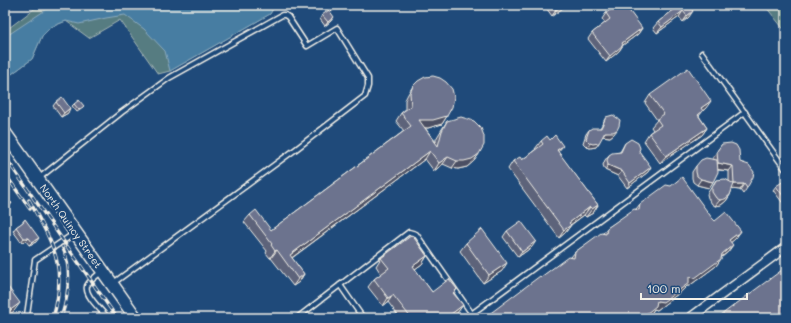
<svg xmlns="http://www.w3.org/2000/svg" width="791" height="323" viewBox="0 0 791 323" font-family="Mali,sans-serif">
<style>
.green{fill:#567b81;stroke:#a5b6b4}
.water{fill:#467da2;stroke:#8cabbe}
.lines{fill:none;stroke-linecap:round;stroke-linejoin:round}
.lane-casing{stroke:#f4f1e8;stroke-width:7}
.street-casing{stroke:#f4f1e8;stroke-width:11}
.secondary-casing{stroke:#f4f1e8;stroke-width:15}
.lane{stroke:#1f4a7a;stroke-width:4}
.street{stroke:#1f4a7a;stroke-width:8}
.secondary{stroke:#1f4a7a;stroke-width:12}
.rail-casing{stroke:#f4f1e8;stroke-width:3.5}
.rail{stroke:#1f4a7a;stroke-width:2;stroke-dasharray:6;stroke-linecap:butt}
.wall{fill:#5d637a;stroke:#f4f1e8}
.shaded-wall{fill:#4c5063;stroke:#f4f1e8}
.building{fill:#6c738e;stroke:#f4f1e8}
.labels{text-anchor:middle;stroke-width:4;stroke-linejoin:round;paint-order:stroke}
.street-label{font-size:10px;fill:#f4f1e8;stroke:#1f4a7a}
</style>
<rect width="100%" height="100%" fill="#1f4a7a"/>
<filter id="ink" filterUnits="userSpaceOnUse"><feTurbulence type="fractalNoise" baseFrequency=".025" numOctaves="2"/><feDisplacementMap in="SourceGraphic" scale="8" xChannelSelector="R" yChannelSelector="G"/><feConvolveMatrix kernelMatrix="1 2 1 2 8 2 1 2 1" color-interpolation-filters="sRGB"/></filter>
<g filter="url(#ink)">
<g class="green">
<polygon points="43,5 275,5 270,14 170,71 158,74 120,20 89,38 66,21 51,27 42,36 32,59 5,79 5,31 34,9"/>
<polygon points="769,5 786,5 786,32 766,7"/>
</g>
<polygon class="water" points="53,5 275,5 270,14 170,71 165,51 144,29 125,15 106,18 79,24 66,21 51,27 42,36 32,59 5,79 5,37"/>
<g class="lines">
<g class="lane-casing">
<g id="lane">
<polyline points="702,53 786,170"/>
<polyline points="38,179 122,112 169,78 282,15 285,15 288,17 307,46 337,28 368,78 368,86 365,96 296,149 112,284"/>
<path d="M101,272c-4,4 -12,9 -14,14 -3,9 15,25 21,32"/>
<polyline points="25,318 27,315 35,260 75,233"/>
<polyline points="297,318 340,285"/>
<polyline points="363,318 340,285 409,232 416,234 472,314"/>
<polyline points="466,318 745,112"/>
</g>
</g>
<g class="street-casing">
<polyline id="street" points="690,318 786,247"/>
</g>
<g class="secondary-casing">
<polyline id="secondary" points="5,133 136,318"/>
</g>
<use href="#lane" class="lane"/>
<use href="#street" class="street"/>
<use href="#secondary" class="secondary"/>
<g class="rail-casing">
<g id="rail">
<polyline points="5,157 117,318"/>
<polyline points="5,174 30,209"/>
<path d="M29,200c24,44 39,67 24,118"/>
<path d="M61,318c8,-24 12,-49 1,-72"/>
</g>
</g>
<use href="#rail" class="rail"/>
</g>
<g class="wall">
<polygon points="328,5 339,5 332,11"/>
<polygon points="544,5 567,5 552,16"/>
<polygon points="680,5 694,5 691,8 689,17 683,22 679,17 657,33 653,28 658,22"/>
<polygon points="606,13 642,28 638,34 623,45 619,51 606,62 588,39 592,33 605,23 602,19"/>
<polygon points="322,15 331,21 325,26 320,19"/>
<polygon points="413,86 447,116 442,124 428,128 425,128 436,142 436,139 442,129 447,121 479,154 474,161 467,167 458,169 452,168 443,164 434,171 425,159 292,258 304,274 299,282 293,286 271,258 270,258 266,253 267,251 244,222 250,215 271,230 404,131 396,121 401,113 405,110 405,100 408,94"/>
<polygon points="650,95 706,108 703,111 699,116 707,128 702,135 660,163 644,141 649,133 653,130 651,127 657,120 645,103"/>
<polygon points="56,102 68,113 61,117 53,106"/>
<polygon points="74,104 83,108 77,112 72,106"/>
<polygon points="606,117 614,134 610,137 602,136 596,147 590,148 587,147 583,143 586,134 589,130 600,128"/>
<polygon points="541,141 558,152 598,205 593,213 586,217 584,215 571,225 565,233 559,238 508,169 513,161 522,160 536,149 535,149"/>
<polygon points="625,143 639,151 648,172 627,188 618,176 605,170 603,165 605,160 609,155 620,152"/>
<polygon points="722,144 740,162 747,188 743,194 740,190 732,189 730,195 726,201 721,205 715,206 712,204 708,198 707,194 716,180 729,182 729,171 718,170 709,188 697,185 693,182 692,178 692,172 696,166 713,159 713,157"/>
<polygon points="786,184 786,205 785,206 773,190 776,186"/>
<polygon points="640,204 712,218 715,221 741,231 735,239 731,242 728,252 721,258 716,266 689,286 687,286 683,290 657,310 654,309 651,314 541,277 571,257 575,252 603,233 607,228 636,209"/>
<polygon points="25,219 36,242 29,245 26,241 21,242 13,231 16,227 22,223"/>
<polygon points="507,231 532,247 518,257 503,237"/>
<polygon points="466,243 502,271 483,283 460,251"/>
<polygon points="427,256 422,264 415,269 432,292 457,289 454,294 463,305 457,313 451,318 400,318 388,302 383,306 368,287 374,279 381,274 376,266 381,258"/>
</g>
<g class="shaded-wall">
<polygon points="563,5 567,5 552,16 556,10"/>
<polygon points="683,11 679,17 657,33 662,27"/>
<polygon points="693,11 689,17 683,22 687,16"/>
<polygon points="334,17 331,21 325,26 328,22"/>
<polygon points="642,28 638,34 623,45 619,51 606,62 610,56 622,43"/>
<polygon points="711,101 706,108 696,116 701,108"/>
<polygon points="70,108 68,113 61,117 64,113"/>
<polygon points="447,116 442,124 428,128 414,127 419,120"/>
<polygon points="707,128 702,135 660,163 666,156"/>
<polygon points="617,130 614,134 610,137 602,136 605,132"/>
<polygon points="590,143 599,143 596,147 590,148 587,147"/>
<polygon points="563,146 557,153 557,150"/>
<polygon points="430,151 425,159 286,262 290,255"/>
<polygon points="479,154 474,161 467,167 458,169 452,168 457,161"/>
<polygon points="448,157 443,164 434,171 439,163"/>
<polygon points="718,163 733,166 729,171 714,169"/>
<polygon points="608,165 622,171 618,176 605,170"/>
<polygon points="651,167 648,172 627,188 630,183"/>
<polygon points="701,179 713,182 709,188 697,185"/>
<polygon points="734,184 744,184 740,190 730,189"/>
<polygon points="730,195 726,201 721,205 715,206 720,200"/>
<polygon points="12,203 9,207 5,210 5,208"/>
<polygon points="598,205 593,213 586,217 592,209"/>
<polygon points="590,207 584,215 563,230 569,223"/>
<polygon points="571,225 565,233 559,238 564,230"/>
<polygon points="741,231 735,239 724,248 729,240"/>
<polygon points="24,238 29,238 26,241 21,242"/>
<polygon points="39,238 36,242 29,245 32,242"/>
<polygon points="536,241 532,247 518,257 522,252"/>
<polygon points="733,245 728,252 716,261 722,254"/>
<polygon points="277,250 271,258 270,258 275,251"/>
<polygon points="427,256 422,264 408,274 413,266"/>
<polygon points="721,259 716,266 689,286 687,286 683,290 657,310 654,309 651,314 646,318 641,318 657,301 689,277"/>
<polygon points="507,263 502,271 483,283 489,275"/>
<polygon points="304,274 299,282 293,286 298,279"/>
<polygon points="393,295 388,302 383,306 388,298"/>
<polygon points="20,303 14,311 5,318 5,314"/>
<polygon points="463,305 457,313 451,318 446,318"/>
</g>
<g class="building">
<polygon points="331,5 339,5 334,9"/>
<polygon points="552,5 563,5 556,10"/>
<polygon points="617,5 625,5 642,28 622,43 623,45 610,56 592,33 610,19 606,13"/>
<polygon points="680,5 692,5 690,6 693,11 687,16 683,11 662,27 658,22"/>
<polygon points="329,10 334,17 328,22 322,15"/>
<polygon points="688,68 711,101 701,108 703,111 698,115 707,128 666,156 649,133 661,125 657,119 664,114 650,95"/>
<polygon points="433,76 440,78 446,82 452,89 454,97 452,107 447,116 433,120 419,120 438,146 442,131 447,121 461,117 474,121 481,128 484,136 484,145 479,154 472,159 464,161 457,161 448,157 439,163 430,151 290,255 304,274 298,279 277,250 275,251 271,245 272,244 250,215 256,210 271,230 411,126 401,113 411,106 410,93 413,86 418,81 425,77"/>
<polygon points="62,97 70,108 64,113 56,102"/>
<polygon points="79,100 84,106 79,110 74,104"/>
<polygon points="613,115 620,120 619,126 617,130 613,132 605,132 599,143 593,144 590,143 586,139 589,130 592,128 601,128 606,117"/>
<polygon points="555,135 563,146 557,150 598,205 592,209 590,207 569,223 571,225 564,230 513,161 520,157 522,160 543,144 541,141 547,136 550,140"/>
<polygon points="631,139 638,143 640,148 639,151 651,167 630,183 622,171 608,165 607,160 609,155 612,153 621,152 625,143"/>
<polygon points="731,143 736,145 739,150 740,162 749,165 754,172 753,177 747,188 744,184 734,184 733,166 718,163 717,151 722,144"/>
<polygon points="706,158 717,160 718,172 713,182 701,179 697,176 696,172 696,166 701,160"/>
<polygon points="682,177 712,218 715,221 726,212 741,231 729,240 733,245 722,254 721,259 695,278 689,277 689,283 663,302 657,301 656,306 641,318 484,318 540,276 541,277 568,257 574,258 575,252 601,233 606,234 607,228 634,209 639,210 640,204 666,185 671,186"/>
<polygon points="725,179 734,184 730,195 725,199 720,200 716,198 712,192 712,188 716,180"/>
<polygon points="784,181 786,184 786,200 776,186"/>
<polygon points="5,197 8,201 12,203 5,208"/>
<polygon points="25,219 39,238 32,242 29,238 24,238 16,227 23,222"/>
<polygon points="521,221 536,241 522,252 507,231"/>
<polygon points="482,229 507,263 489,275 466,243"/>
<polygon points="412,235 427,256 413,266 432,292 449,279 457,289 453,293 463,305 446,318 411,318 393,295 388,298 374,279 389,268 381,258"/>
<polygon points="786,267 786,318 717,318"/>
<polygon points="5,283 20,303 5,314"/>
</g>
</g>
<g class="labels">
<g class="street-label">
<text transform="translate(71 226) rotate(55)" y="4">North Quincy Street</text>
</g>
</g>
<rect width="791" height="323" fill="none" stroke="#1f4a7a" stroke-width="20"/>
<rect x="10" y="10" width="771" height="303" fill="none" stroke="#f4f1e8" stroke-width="1.5" filter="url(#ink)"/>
<path d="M641 293v6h106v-6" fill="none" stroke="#f4f1e8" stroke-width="2"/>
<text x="647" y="293" font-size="12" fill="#f4f1e8" stroke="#1f4a7a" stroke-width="3" paint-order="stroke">100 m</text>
</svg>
